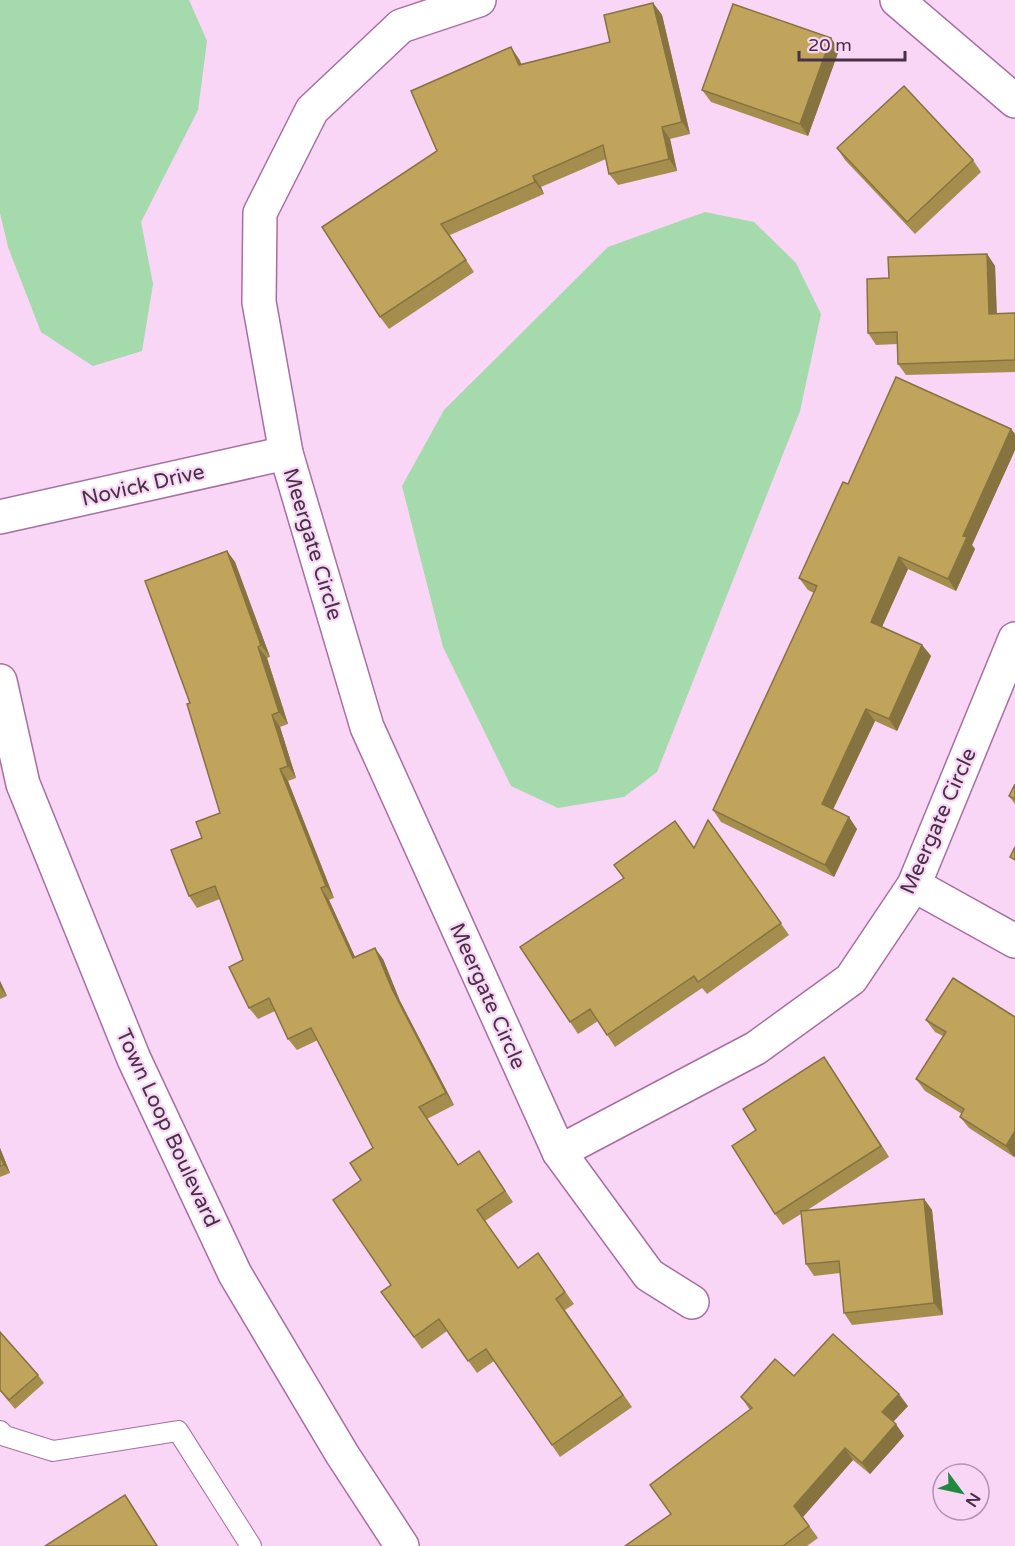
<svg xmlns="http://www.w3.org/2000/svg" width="1015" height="1546" viewBox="0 0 1015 1546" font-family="'Varela Round',sans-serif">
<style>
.water{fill:#a4daac}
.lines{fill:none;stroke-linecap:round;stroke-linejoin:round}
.service-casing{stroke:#a66fa2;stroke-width:22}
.minor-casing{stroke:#a66fa2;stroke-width:36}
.tertiary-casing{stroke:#a66fa2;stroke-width:36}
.service{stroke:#fff;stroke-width:20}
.minor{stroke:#fff;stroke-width:33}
.tertiary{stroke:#fff;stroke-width:33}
.wall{fill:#a58d4e}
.shaded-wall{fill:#867340}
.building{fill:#c0a45b;stroke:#867340;stroke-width:1.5}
.labels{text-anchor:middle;stroke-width:4.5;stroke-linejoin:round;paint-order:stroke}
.street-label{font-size:21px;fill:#483147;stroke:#f9d5f6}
</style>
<rect width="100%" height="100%" fill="#f9d5f6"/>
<g class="water">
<polygon points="0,0 189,0 207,41 198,110 141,222 153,284 142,351 93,366 41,332 8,247 0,213"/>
<polygon points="705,212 754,222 796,263 821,314 800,411 657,772 624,797 558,808 511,786 443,647 402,486 444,410 608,247"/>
</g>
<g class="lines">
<g class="service-casing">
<polyline id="service" points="0,1431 5,1436 53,1451 178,1431 251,1546"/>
</g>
<g class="minor-casing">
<g id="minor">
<polyline points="479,0 401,26 312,110 260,213 259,302 286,453 367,727 559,1152 649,1275 692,1302"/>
<polyline points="897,0 1015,101"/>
<polyline points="0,517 286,453"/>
<polyline points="914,885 1015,941"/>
<polyline points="559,1152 756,1048 851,979 914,885 1015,639"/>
</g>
</g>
<g class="tertiary-casing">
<polyline id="tertiary" points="0,681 23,784 134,1059 235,1274 342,1454 402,1546"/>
</g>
<use href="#service" class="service"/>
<use href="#minor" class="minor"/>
<use href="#tertiary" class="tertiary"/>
</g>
<g class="wall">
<polygon points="653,3 662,15 690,134 670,139 677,171 618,185 609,174 606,159 541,187 544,194 450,235 474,272 389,329 380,317 437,151 519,59 521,64 610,42"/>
<polygon points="831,38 839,50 808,136 711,102 702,90"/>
<polygon points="837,148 973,160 981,172 915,234 845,160"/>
<polygon points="987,254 995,266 997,314 1015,313 1015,372 906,375 898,364 897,344 876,345 868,333 889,278"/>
<polygon points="1011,429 1015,434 1015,450 972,545 975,549 956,591 908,569 882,627 922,645 931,656 897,731 875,721 833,809 857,829 834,877 721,822 713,810 814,593 808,590 799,578 848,484"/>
<polygon points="227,551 235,562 270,657 267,658 288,724 280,727 296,778 288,781 334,898 329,900 355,957 383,959 400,1001 454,1105 427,1119 458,1165 479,1151 513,1202 485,1221 518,1268 538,1253 574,1304 565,1310 632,1407 560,1457 494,1361 477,1373 447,1331 422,1349 381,1292 391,1285 361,1180 373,1148 318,1040 297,1050 288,1039 275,1011 258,1019 249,1008 243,960 220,899 197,908 189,896 202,838 220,813 190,703"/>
<polygon points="1015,784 1015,804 1009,796"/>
<polygon points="708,820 789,935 707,994 702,988 615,1047 598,1021 578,1034 570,1022 694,848"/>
<polygon points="0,981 7,996 0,999"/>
<polygon points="1015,1017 1015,1156 1014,1157 969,1128 960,1117 962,1114 925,1091 916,1079 943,1036 935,1032 926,1020"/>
<polygon points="832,1069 889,1157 806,1211 924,1199 932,1210 943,1315 852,1325 844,1313 840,1273 814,1276 806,1264 801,1214 783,1225 775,1214 756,1130"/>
<polygon points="0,1148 10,1173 0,1177"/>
<polygon points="0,1332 38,1375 44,1383 15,1409 0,1391"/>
<polygon points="794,1376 908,1406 893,1422 904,1436 870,1474 853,1460 803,1517 818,1538 807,1546 625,1546 671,1514 650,1485 750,1410 741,1397"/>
</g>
<g class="shaded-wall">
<polygon points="653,3 662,15 690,134 682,122"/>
<polygon points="831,38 839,50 808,136 800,124"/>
<polygon points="511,47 519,59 527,76 519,65"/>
<polygon points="662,127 670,139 677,171 669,159"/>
<polygon points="533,176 541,187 544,194 535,182"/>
<polygon points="987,254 995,266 997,326 989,314"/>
<polygon points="1011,429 1015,434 1015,450 972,545 975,549 956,591 948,579 963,536"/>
<polygon points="227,551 235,562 270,657 261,645"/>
<polygon points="899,557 908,569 879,633 871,622"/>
<polygon points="922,645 931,656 897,731 889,719"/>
<polygon points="258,647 267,658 288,724 279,712"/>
<polygon points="866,709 875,721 830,816 822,804"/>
<polygon points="272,715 280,727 296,778 288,766"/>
<polygon points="280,769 288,781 334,898 326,886"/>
<polygon points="849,817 857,829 834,877 825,865"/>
<polygon points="321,888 329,900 361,970 353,958"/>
<polygon points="375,948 383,959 400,1001 454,1105 446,1093 392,989"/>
<polygon points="0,981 7,996 0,987"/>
<polygon points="824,1057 832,1069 889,1157 881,1146"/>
<polygon points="1015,1131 1015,1156 1014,1157 1006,1146"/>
<polygon points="0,1148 10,1173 4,1165 0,1155"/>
<polygon points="924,1199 932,1210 943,1315 934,1303"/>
<polygon points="899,1394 908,1406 891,1424 882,1412"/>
<polygon points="896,1424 904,1436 870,1474 862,1463"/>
<polygon points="845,1448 853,1460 802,1518 794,1506"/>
<polygon points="125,1495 135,1510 158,1546 157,1546"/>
</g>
<g class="building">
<polygon points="653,3 682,122 662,127 669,159 609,174 603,145 533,176 535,182 441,224 466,260 380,317 322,227 437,151 411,91 511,47 519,65 610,42 604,15"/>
<polygon points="733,4 831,38 800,124 702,90"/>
<polygon points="904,86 973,160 907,222 837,148"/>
<polygon points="987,254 989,314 1015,313 1015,360 898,364 897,332 868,333 867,279 889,278 888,257"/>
<polygon points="896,377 1011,429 963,536 967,537 948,579 899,557 871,622 922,645 889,719 866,709 822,804 849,817 825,865 713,810 817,586 799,578 843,482 848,484"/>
<polygon points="227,551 261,645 258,647 279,712 272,715 288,766 280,769 326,886 321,888 353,958 375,948 392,989 446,1093 419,1107 458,1165 479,1151 505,1191 477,1210 518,1268 538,1253 565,1292 556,1299 623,1395 552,1445 486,1349 468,1361 439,1319 414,1337 381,1292 391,1285 333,1200 361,1180 350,1163 373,1148 311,1028 288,1039 269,998 249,1008 229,967 243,960 215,886 189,896 171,850 202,838 196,822 220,813 187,704 190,703 145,581"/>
<polygon points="1015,784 1015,799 1009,796"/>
<polygon points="708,820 781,923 698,982 694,976 607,1035 590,1009 570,1022 520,947 624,878 614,865 675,821 694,848"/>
<polygon points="1015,847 1015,860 1010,857"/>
<polygon points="953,978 1015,1017 1015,1131 1006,1146 960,1117 964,1109 916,1079 946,1032 926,1020"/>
<polygon points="824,1057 881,1146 775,1214 732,1146 756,1130 743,1109"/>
<polygon points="0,1155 4,1165 0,1166"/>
<polygon points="924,1199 934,1303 844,1313 839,1261 806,1264 801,1211"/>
<polygon points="0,1332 38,1375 9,1400 0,1390"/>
<polygon points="833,1334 899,1394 882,1412 896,1424 862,1463 845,1448 794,1506 809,1526 783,1546 625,1546 671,1514 650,1485 752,1408 741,1397 775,1359 794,1376"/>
<polygon points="125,1495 157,1546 45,1546"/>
</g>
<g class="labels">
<g class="street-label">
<text transform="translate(143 485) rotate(-13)" y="7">Novick Drive</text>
<text transform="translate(313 544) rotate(73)" y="7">Meergate Circle</text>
<text transform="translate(938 821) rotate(-66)" y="7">Meergate Circle</text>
<text transform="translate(488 996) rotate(66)" y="7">Meergate Circle</text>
<text transform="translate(168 1128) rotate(65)" y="7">Town Loop Boulevard</text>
</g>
</g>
<g transform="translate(961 1492) rotate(123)"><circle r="28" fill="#f9d5f6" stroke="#b293b0" stroke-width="1.5"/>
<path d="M0-4.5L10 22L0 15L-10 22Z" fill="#208a40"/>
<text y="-9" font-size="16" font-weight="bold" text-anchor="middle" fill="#483147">N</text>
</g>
<path d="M799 51v9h106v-9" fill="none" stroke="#483147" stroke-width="3"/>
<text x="808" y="51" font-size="18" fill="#483147" stroke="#f9d5f6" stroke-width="4.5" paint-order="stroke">20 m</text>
</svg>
